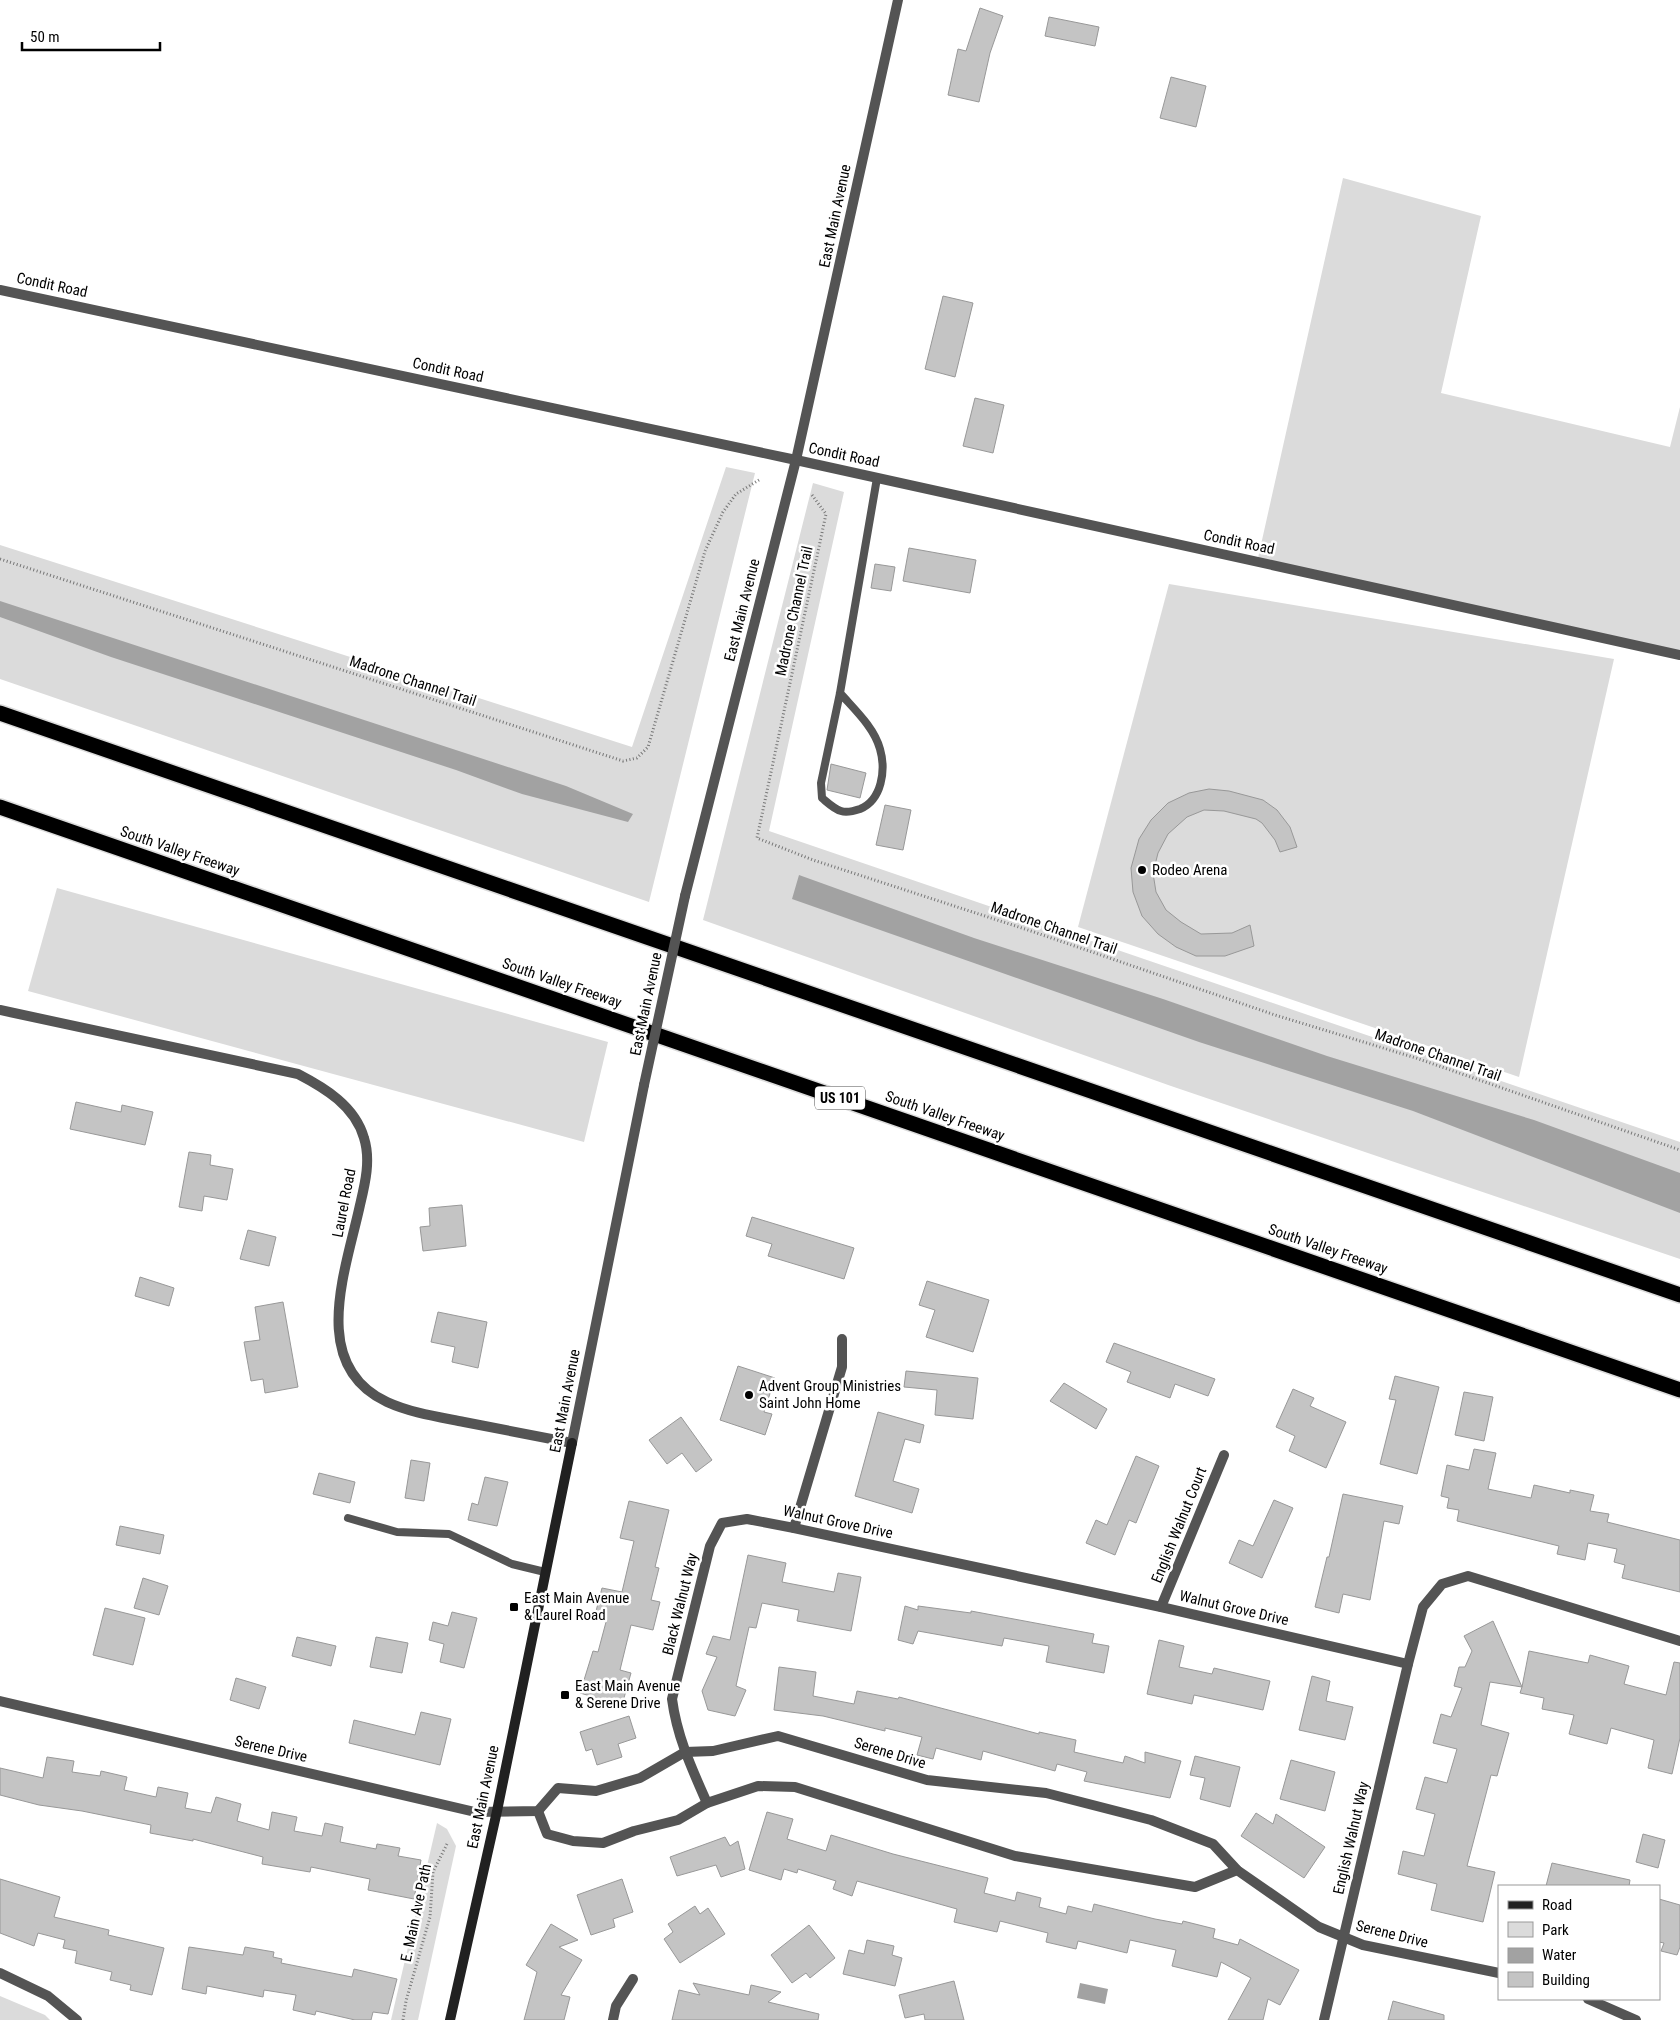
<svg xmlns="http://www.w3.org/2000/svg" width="1680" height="2020" viewBox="0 0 1680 2020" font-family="'Roboto Condensed',sans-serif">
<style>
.green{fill:#dbdbdb}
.water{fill:#a2a2a2}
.building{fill:#c4c4c4;stroke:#989898}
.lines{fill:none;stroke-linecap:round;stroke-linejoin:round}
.motorway-casing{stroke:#dbdbdb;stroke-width:18}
.path{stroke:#767676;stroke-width:3;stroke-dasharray:1 2.5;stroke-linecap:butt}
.service{stroke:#545454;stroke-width:8}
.minor{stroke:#545454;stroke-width:10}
.tertiary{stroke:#545454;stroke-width:10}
.secondary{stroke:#212121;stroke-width:10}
.motorway{stroke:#000;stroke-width:15}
.tertiary-bridge{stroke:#545454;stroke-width:10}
.poi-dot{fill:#000;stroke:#fff;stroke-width:2}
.labels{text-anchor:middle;stroke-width:5;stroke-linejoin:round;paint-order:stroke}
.shield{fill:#fff;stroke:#4c4c4c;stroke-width:1}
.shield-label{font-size:14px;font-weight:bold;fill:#000}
.street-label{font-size:15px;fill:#000;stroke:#fff}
.poi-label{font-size:15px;fill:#000;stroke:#fff;text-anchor:start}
</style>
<rect width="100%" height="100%" fill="#fff"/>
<g class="green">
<polygon points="1343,178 1481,216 1441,393 1670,447 1680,407 1680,652 1258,558"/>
<polygon points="726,467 755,473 649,902 0,679 0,545 632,747"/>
<polygon points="813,483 844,492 769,831 1680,1142 1680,1259 1171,1086 703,920"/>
<polygon points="1169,584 1614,659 1519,1077 1078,927"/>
<polygon points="57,888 608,1042 584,1142 28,991"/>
<polygon points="437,1823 447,1829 456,1846 418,2020 391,2020"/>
<polygon points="0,1996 45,2015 50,2020 0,2020"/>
</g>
<g class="water">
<polygon points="0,601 566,786 633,814 628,822 522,794 456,770 111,657 0,617"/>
<polygon points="799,875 974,938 1163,999 1327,1056 1534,1120 1680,1173 1680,1213 1413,1111 1199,1042 792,899"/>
<polygon points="1080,1983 1108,1989 1105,2004 1077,1998"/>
</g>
<g class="building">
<polygon points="980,8 1003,16 990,53 979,102 948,95 958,49 966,51"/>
<polygon points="1049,17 1099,27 1095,46 1045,36"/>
<polygon points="1171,77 1206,86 1196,127 1160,118"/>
<polygon points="943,296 973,303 955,377 925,369"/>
<polygon points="975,398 1004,405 993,453 963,446"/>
<polygon points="909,548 976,560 970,593 903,581"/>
<polygon points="875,564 895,567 891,591 871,588"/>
<polygon points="831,764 866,773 860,798 827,790"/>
<polygon points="1209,789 1229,791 1263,800 1277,810 1290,827 1297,847 1280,852 1275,840 1262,823 1256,819 1224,811 1204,810 1187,817 1168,834 1158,853 1153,873 1156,892 1166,910 1181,922 1201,934 1232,933 1250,925 1254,946 1225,956 1196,956 1176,947 1158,934 1142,916 1133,892 1131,868 1139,839 1151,820 1168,803 1189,793"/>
<polygon points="885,805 911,810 903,850 876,845"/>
<polygon points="76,1102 121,1112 122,1105 153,1112 145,1145 70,1129"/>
<polygon points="189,1152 211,1155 210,1165 233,1169 227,1200 204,1196 202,1211 179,1207"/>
<polygon points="462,1205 466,1246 423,1251 420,1227 430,1226 429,1208"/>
<polygon points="752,1217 854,1248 844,1279 768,1256 772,1244 746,1236"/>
<polygon points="248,1230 276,1237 269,1266 240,1259"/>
<polygon points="140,1277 174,1288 169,1306 135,1296"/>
<polygon points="927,1281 989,1300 973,1352 926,1337 935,1310 919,1305"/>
<polygon points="283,1302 298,1387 265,1393 263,1379 251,1381 244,1342 260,1340 255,1307"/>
<polygon points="438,1312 487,1322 478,1368 452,1362 455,1347 431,1342"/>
<polygon points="1114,1343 1215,1379 1208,1396 1175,1384 1170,1398 1127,1382 1131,1372 1106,1362"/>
<polygon points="738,1366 775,1378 764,1412 772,1414 765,1435 720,1420"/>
<polygon points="906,1371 978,1378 973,1419 935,1415 937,1390 904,1387"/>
<polygon points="1395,1376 1439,1387 1417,1474 1380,1464 1396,1400 1389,1399"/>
<polygon points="1064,1383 1107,1409 1096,1429 1050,1401"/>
<polygon points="1293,1389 1314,1398 1310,1406 1346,1422 1326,1468 1289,1451 1295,1436 1276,1427"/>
<polygon points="1464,1392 1493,1397 1484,1441 1455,1435"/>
<polygon points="878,1412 924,1425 920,1443 905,1439 893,1481 919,1489 912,1513 855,1496"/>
<polygon points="681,1417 712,1460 696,1472 682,1453 667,1464 649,1440"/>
<polygon points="1474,1449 1496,1453 1488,1489 1531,1498 1534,1485 1570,1493 1570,1490 1594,1495 1590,1511 1609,1514 1607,1522 1680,1540 1680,1592 1622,1578 1625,1565 1614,1562 1617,1549 1588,1543 1585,1560 1557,1554 1559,1546 1457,1521 1459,1510 1447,1508 1449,1498 1441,1496 1447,1465 1469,1470"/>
<polygon points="1136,1456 1159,1466 1136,1523 1129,1520 1115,1555 1086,1543 1096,1520 1107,1525"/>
<polygon points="411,1460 430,1463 424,1501 405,1498"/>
<polygon points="319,1473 355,1482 350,1503 313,1494"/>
<polygon points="485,1477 508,1482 497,1526 468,1520 472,1503 478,1505"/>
<polygon points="1343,1494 1403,1506 1399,1524 1384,1521 1370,1600 1343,1594 1339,1613 1315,1607 1327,1557 1329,1557"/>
<polygon points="1274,1500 1293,1508 1262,1578 1229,1563 1239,1540 1253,1546"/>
<polygon points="629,1501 669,1510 655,1567 659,1568 651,1600 660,1602 653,1630 631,1625 620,1670 631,1673 622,1705 580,1693 593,1651 598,1652 606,1622 594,1619 602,1588 622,1592 634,1541 620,1538"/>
<polygon points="120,1526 164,1535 160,1554 116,1545"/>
<polygon points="748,1555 786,1563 782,1582 834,1592 838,1573 861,1577 851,1631 797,1621 799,1610 762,1603 756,1628 749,1627 736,1686 746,1690 735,1716 708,1710 702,1691 717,1657 706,1654 713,1636 730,1640"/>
<polygon points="143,1578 168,1586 159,1615 134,1608"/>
<polygon points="905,1606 918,1610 918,1606 971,1613 971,1611 1094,1634 1092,1643 1109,1646 1104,1673 1046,1662 1049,1646 1004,1638 1002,1646 918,1631 913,1644 898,1640"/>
<polygon points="105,1608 145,1618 133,1665 93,1655"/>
<polygon points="452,1612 477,1618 464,1668 440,1662 444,1644 429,1640 433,1622 448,1626"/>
<polygon points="1493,1621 1522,1687 1529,1651 1588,1663 1590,1655 1629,1666 1624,1684 1666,1695 1674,1662 1680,1663 1680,1738 1672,1774 1648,1768 1654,1740 1611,1728 1607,1744 1569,1734 1574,1715 1542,1709 1544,1698 1520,1693 1522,1687 1490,1682 1481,1725 1509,1733 1497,1776 1491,1775 1467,1866 1495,1872 1483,1922 1431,1910 1437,1884 1398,1874 1403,1851 1424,1856 1435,1814 1416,1809 1425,1777 1447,1783 1457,1749 1433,1743 1441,1714 1451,1717 1462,1688 1454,1686 1459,1667 1465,1667 1472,1651 1464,1636"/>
<polygon points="297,1637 336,1646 331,1666 292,1656"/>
<polygon points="376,1637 408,1643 402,1673 370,1667"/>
<polygon points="1159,1640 1184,1646 1179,1667 1212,1674 1214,1668 1270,1681 1263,1710 1194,1695 1192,1704 1147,1694"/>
<polygon points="779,1667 816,1672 813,1696 854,1704 857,1691 898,1699 899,1697 1039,1734 1039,1732 1076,1740 1074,1752 1123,1763 1125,1756 1145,1763 1145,1752 1181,1761 1170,1798 1084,1781 1087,1772 1057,1764 1055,1771 983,1751 981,1760 936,1748 933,1759 917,1755 922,1737 885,1728 885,1731 823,1716 774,1710"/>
<polygon points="1312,1676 1330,1681 1326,1701 1353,1707 1345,1740 1299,1730"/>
<polygon points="236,1678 266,1687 259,1709 230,1700"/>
<polygon points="421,1712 451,1719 440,1765 349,1743 354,1720 415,1735"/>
<polygon points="629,1716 636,1738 618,1744 622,1757 597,1765 592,1749 586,1751 580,1732"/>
<polygon points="1195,1756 1240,1767 1230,1807 1200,1799 1205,1778 1190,1775"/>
<polygon points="47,1757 74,1761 72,1772 100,1776 101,1771 127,1777 124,1790 156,1797 158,1787 188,1793 185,1808 211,1813 216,1797 241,1804 237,1821 269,1830 272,1812 297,1817 294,1831 322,1836 325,1823 343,1827 340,1842 376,1849 377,1844 400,1848 398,1856 421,1860 414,1899 368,1890 370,1879 311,1867 310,1872 262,1864 263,1857 193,1839 193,1841 150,1833 151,1825 82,1811 39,1805 0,1795 0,1768 43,1778"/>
<polygon points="1291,1760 1335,1772 1325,1811 1280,1799"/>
<polygon points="767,1812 793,1819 787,1839 826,1851 831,1835 893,1854 988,1878 984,1893 1015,1901 1017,1892 1041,1898 1039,1907 1066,1914 1068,1906 1092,1912 1094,1904 1155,1919 1182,1924 1183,1921 1215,1929 1213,1938 1238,1945 1240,1939 1299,1970 1280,2005 1268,1999 1263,2020 1228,2020 1251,1978 1221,1962 1217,1977 1172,1966 1176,1950 1130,1940 1127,1953 1078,1941 1076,1949 1046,1942 1048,1933 1000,1921 997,1932 954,1922 957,1909 857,1881 852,1896 833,1889 836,1881 798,1869 797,1873 784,1869 781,1880 749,1870"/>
<polygon points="1256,1813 1273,1824 1276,1814 1325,1847 1304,1878 1241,1836"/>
<polygon points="1643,1834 1665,1840 1658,1868 1636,1862"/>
<polygon points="725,1837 730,1846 738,1841 745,1869 721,1877 716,1865 677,1876 670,1857"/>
<polygon points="1552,1863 1630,1880 1629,1886 1546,1886"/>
<polygon points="0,1879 60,1897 54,1917 109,1930 108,1935 164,1948 152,1995 130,1990 131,1985 110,1980 112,1972 75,1963 77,1951 63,1948 65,1940 38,1933 34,1946 0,1933"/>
<polygon points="622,1879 633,1912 613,1919 615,1927 591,1935 577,1895"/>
<polygon points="1659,1899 1680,1905 1680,1947 1677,1955 1661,1951 1664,1943 1659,1942"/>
<polygon points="695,1906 700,1914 708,1908 725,1934 680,1963 664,1939 673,1932 668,1924"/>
<polygon points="551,1924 578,1940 559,1947 582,1960 561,1995 570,1997 564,2020 524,2020 537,1972 526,1965"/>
<polygon points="809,1925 835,1958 810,1978 806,1973 792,1983 771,1955"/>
<polygon points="867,1940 894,1946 892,1955 902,1958 895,1986 843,1974 849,1950 864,1954"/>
<polygon points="189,1947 243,1955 245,1947 274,1952 273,1957 282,1959 281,1963 352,1977 354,1969 397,1979 388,2014 373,2012 371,2020 355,2020 316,2011 315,2015 293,2010 296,1995 264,1990 263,1997 207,1986 206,1994 182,1989"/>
<polygon points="954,1981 964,2020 925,2020 924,2014 905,2018 899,1995"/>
<polygon points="693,1983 749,1995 751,1985 781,1992 768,2002 819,2014 818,2020 672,2020 679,1990 700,1995"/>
<polygon points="1393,2001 1444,2015 1444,2020 1388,2020"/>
</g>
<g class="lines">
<g class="motorway-casing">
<g id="motorway">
<polyline points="0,713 1680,1295"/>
<polyline points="0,807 1680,1390"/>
</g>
</g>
<g class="path">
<polyline points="812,495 826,514 757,838 813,860 1031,931 1275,1015 1416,1058 1680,1150"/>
<polyline points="0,559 623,761 637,758 648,747 705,551 723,512 736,494 759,480"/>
<polyline points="403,2020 406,2001 430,1917 433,1872 448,1842"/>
</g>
<g class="service">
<path d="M840,693c14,16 34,34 40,56 6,21 2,51 -20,60 -6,2 -13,4 -19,2 -7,-2 -13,-8 -19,-13l-1,-15 19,-90 37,-215"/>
<polyline points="348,1518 397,1532 449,1534 512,1564 545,1572"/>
</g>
<g class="minor">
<path d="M0,1010l298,64c27,14 57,32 66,64 7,22 1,46 -4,67 -14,65 -52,160 27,197 24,11 52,15 77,20 36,7 72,14 108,21"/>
<polyline points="794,1528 842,1367 842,1339"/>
<polyline points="1161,1607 1224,1455"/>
<polyline points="0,1701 475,1812 538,1811 558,1788 596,1791 640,1778 685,1752 713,1751 778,1736 927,1780 1046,1793 1151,1820 1213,1844 1237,1870 1319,1927 1363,1945 1499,1973"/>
<path d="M707,1803c-15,-34 -30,-66 -35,-104l38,-153 12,-23 25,-4 47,9 367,79 247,57"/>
<polyline points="538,1811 547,1834 573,1841 603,1843 634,1831 678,1820 707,1803 758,1786 795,1787 1015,1856 1195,1887 1237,1870"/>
<polyline points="0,1973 48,1996 77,2020"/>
<polyline points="1588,1999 1636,2020"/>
<polyline points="613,2020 616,2006 633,1979"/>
<polyline points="1324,2020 1408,1664 1423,1607 1442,1584 1468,1576 1680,1641"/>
</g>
<g class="tertiary">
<polyline points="0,290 796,460 1680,655"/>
<polyline points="685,896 796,460 898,0"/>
<polyline points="572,1443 644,1085"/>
</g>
<polyline class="secondary" points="450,2020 497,1811 572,1443"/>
<use href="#motorway" class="motorway"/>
<polyline class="tertiary-bridge" points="644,1085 685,896"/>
</g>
<g class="poi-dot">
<circle cx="1142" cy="870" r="5"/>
<circle cx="749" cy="1395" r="5"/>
<rect x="509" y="1602" width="10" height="10" rx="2.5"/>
<rect x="560" y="1690" width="10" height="10" rx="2.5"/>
</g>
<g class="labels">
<rect class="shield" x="815" y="1086.5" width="50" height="23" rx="4"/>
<g class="shield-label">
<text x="840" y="1103">US 101</text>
</g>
<g class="street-label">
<text transform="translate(835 216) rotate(-78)" y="5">East Main Avenue</text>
<text transform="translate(52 285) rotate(12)" y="5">Condit Road</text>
<text transform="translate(448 370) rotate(12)" y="5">Condit Road</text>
<text transform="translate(844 455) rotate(12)" y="5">Condit Road</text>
<text transform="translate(1239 542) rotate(12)" y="5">Condit Road</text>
<text transform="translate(742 610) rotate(-76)" y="5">East Main Avenue</text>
<text transform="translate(794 611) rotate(-78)" y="5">Madrone Channel Trail</text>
<text transform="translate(413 681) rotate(18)" y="5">Madrone Channel Trail</text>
<text transform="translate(180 851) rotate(19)" y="5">South Valley Freeway</text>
<text transform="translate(1054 928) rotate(19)" y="5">Madrone Channel Trail</text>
<text transform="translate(562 983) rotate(19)" y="5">South Valley Freeway</text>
<text transform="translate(646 1004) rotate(-78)" y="5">East Main Avenue</text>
<text transform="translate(1438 1055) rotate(19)" y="5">Madrone Channel Trail</text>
<text transform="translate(945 1116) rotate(19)" y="5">South Valley Freeway</text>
<text transform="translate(344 1203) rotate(-79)" y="5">Laurel Road</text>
<text transform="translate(1328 1249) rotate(19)" y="5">South Valley Freeway</text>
<text transform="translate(565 1401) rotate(-79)" y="5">East Main Avenue</text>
<text transform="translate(838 1522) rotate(12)" y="5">Walnut Grove Drive</text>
<text transform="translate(1179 1525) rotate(-68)" y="5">English Walnut Court</text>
<text transform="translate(680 1604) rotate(-76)" y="5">Black Walnut Way</text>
<text transform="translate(1234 1608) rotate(13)" y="5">Walnut Grove Drive</text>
<text transform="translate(271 1749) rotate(13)" y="5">Serene Drive</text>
<text transform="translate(890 1753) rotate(17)" y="5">Serene Drive</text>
<text transform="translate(483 1797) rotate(-78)" y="5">East Main Avenue</text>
<text transform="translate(1351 1838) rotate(-77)" y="5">English Walnut Way</text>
<text transform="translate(416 1913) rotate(-78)" y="5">E. Main Ave Path</text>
<text transform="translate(1392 1934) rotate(14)" y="5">Serene Drive</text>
</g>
<g class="poi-label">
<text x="1152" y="875">Rodeo Arena</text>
<text x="759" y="1391">Advent Group Ministries<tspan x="759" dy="17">Saint John Home</tspan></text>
<text x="524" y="1603">East Main Avenue<tspan x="524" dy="17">&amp; Laurel Road</tspan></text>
<text x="575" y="1691">East Main Avenue<tspan x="575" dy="17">&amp; Serene Drive</tspan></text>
</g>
</g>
<rect x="1498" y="1885" width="162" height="115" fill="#ffffff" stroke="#999999"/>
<rect x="1508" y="1901" width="25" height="8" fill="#212121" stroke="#999999"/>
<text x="1542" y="1910" font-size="15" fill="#000000">Road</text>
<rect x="1508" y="1922" width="25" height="15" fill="#dbdbdb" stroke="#999999"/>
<text x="1542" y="1935" font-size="15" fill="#000000">Park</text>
<rect x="1508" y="1948" width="25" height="15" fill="#a2a2a2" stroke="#999999"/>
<text x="1542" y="1960" font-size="15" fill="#000000">Water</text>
<rect x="1508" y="1972" width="25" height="15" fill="#c4c4c4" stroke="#999999"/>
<text x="1542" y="1985" font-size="15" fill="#000000">Building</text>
<path d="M22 42v8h138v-8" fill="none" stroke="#000000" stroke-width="2.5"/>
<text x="30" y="42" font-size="15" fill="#000000" stroke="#ffffff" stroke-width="4" paint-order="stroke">50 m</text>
</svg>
